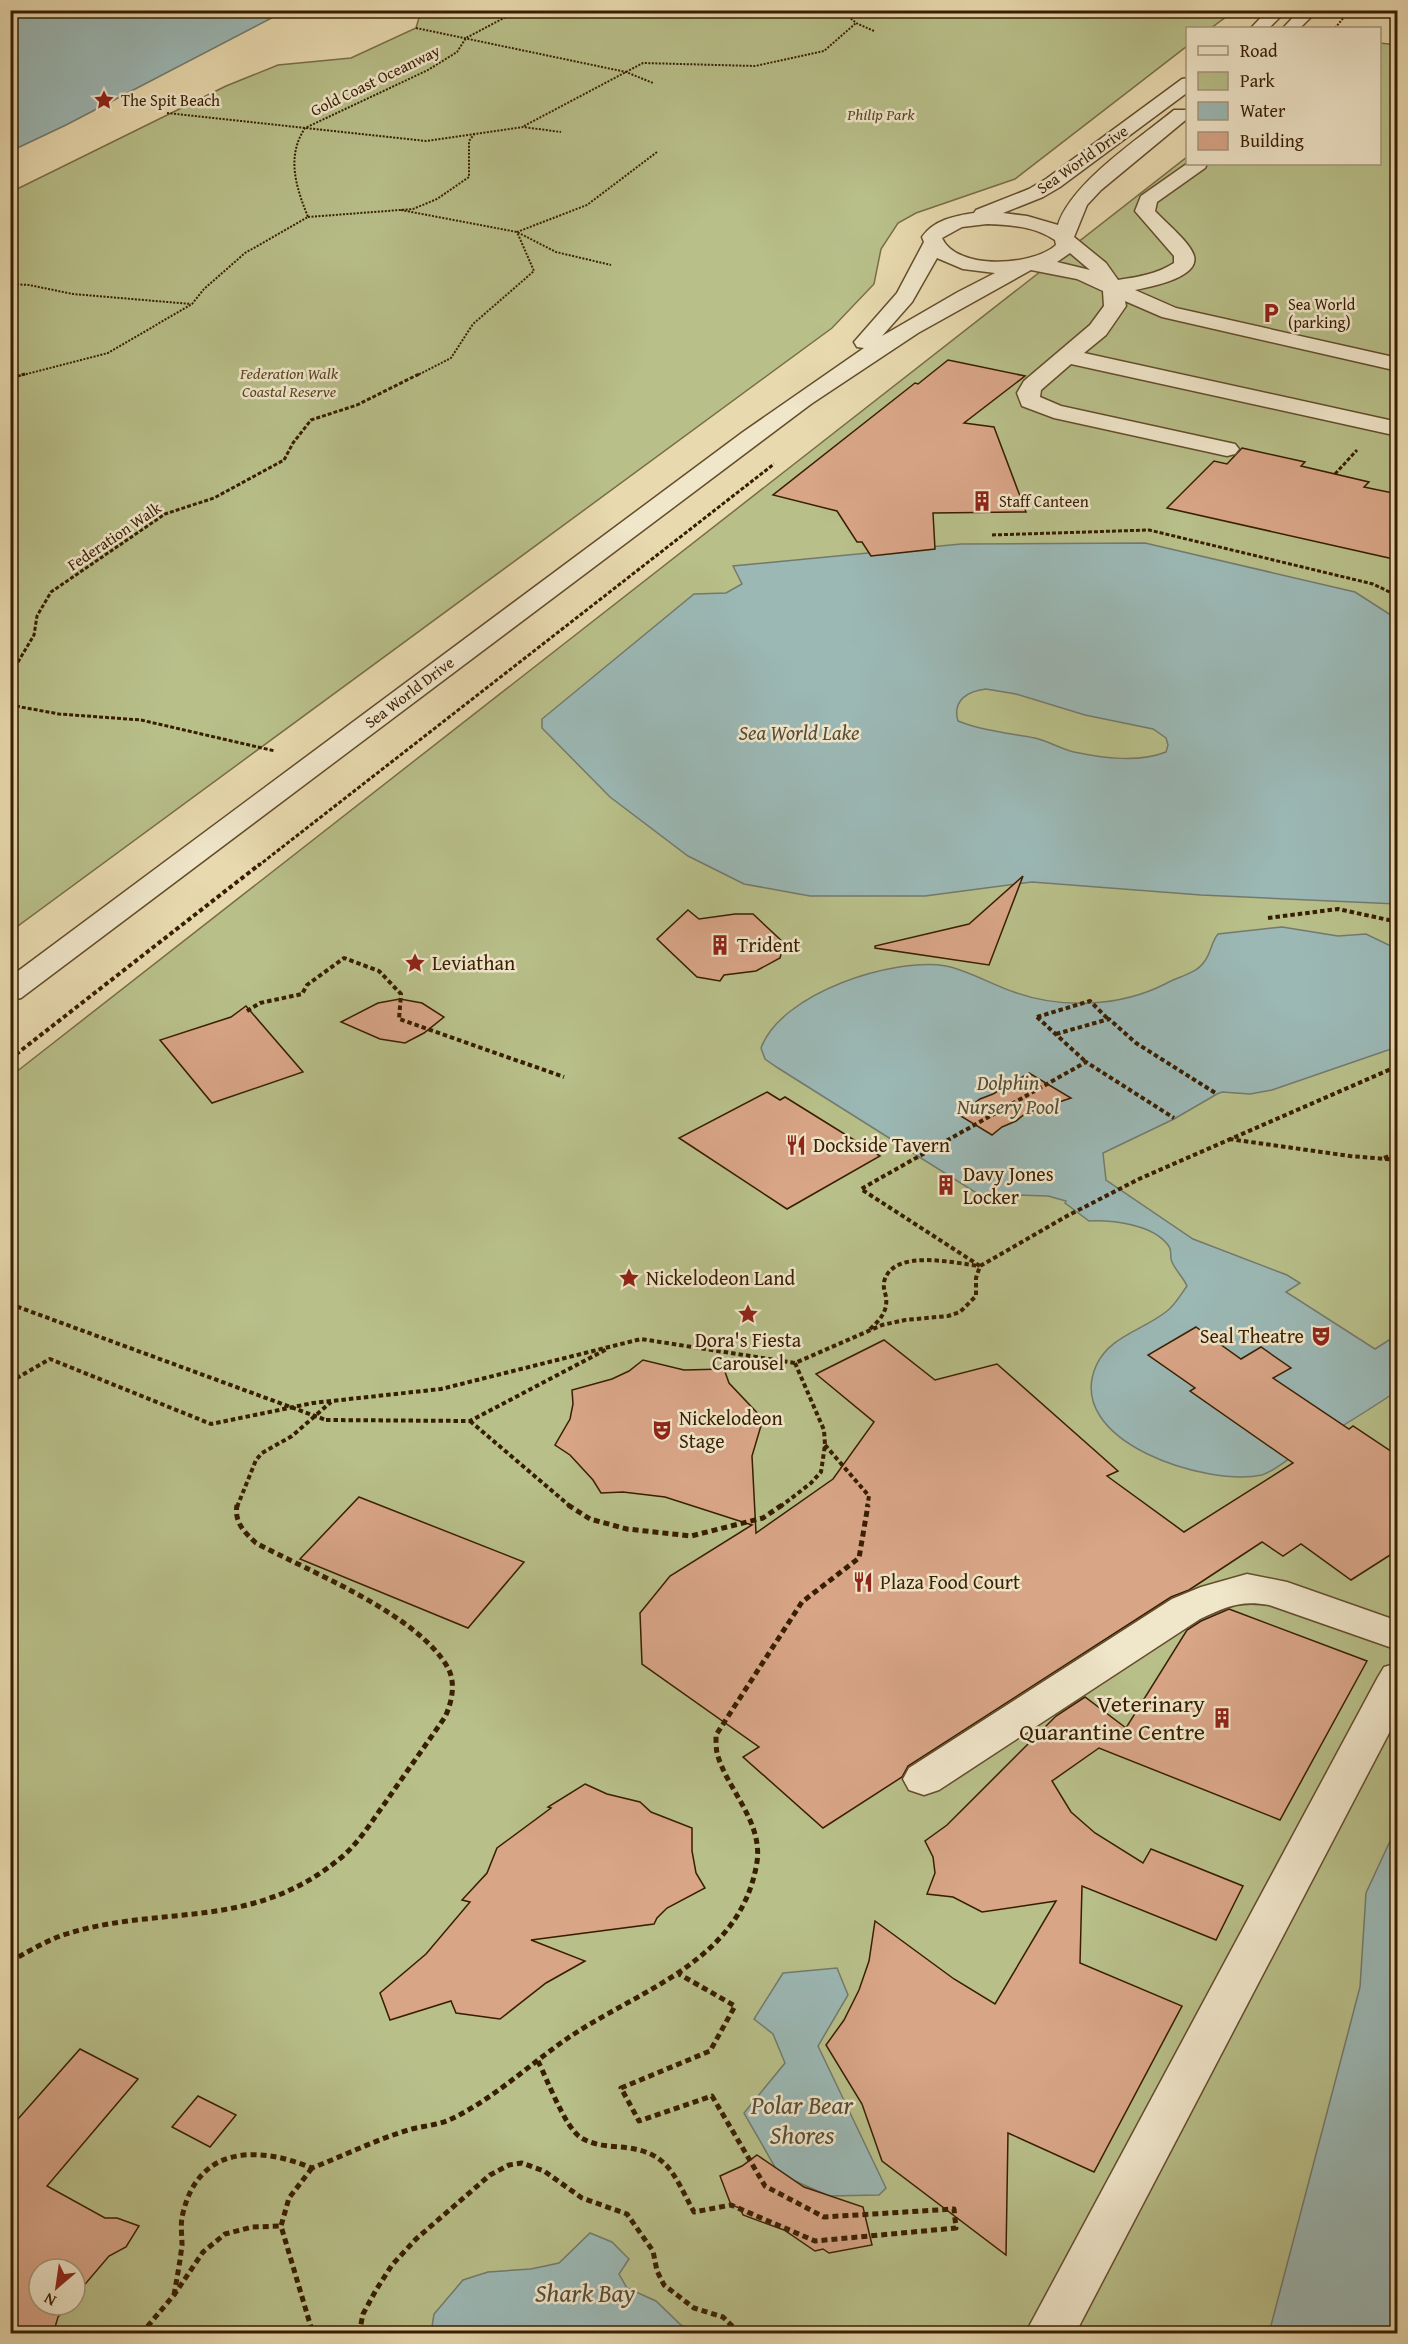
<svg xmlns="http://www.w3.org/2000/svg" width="1408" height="2344" viewBox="0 0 1408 2344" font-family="'Gentium Book Plus',serif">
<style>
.green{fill:#b8bf89;stroke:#786e45;stroke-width:1.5;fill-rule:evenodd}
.water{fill:#9bb8b5;stroke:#737a6d;stroke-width:1.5;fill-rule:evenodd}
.building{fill:#d8a587;stroke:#381e01;stroke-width:1.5}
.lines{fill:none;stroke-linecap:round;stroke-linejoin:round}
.minor-casing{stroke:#644d2c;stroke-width:3}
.path-far3{stroke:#381e01;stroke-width:2;stroke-dasharray:2 1.5;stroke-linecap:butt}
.path-far2{stroke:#381e01;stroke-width:3;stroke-dasharray:4 2;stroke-linecap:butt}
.path-far1{stroke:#381e01;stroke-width:4;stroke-dasharray:4.5 3;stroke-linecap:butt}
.path{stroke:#381e01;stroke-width:5;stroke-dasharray:6 4;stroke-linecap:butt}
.minor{fill:#f0e6ca;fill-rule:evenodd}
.path-bridge{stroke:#381e01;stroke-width:4;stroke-dasharray:4.5 3;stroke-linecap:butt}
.labels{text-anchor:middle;stroke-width:5;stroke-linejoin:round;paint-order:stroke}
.far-street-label{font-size:16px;fill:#381e01;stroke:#f0e6ca}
.far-poi-label{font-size:16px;fill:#381e01;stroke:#f0e6ca;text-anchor:start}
.far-park-label{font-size:16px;font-style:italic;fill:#584623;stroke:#f0e6ca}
.poi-label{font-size:20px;fill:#381e01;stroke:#f0e6ca;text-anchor:start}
.water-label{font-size:21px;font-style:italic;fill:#564c37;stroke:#f0e6ca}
.near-poi-label{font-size:24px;fill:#381e01;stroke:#f0e6ca;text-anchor:end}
.near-water-label{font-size:26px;font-style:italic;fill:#564c37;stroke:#f0e6ca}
</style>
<rect width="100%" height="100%" fill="#e8d9ae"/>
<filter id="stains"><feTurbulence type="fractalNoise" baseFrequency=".00333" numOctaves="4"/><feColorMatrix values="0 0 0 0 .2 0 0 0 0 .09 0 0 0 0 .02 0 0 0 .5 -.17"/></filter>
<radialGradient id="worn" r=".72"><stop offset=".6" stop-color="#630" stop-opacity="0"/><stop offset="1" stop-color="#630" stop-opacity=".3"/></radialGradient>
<g class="green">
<polygon points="421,11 1234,11 1211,28 1188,28 1187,46 1015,179 916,213 898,223 881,249 874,284 832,328 11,931 11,192 226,86 278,65 351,58 416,28"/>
<path d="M1380,43l17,2v2288l-1386,1v-1258l1176,-919 1,7h192zM39,2269h36v36h-36z"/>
</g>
<g class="water">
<polygon points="10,11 11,10 285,11 66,125 11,151"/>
<path d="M1145,543l210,49 42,27v285l-196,-9 -169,-13 -107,14h-115l-66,-12 -56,-28 -78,-59 -68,-69v-9l152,-125 32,-1 16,-9 -9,-18 228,-22zM986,689l30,5 69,21 68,14 13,9 2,7 -2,7c-28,11 -63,6 -92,0 -13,-3 -26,-11 -39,-14 -26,-5 -52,-7 -77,-17 -6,-21 10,-30 28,-32z"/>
<path d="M1282,927l56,9 28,-2 31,15v98l-125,43 -22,4 -28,-2 -5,2 -43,25 -71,34 3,27 87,59 94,36 13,8 -14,9 89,57 14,-9 8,8v43c-34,23 -69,44 -104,65 -9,6 -21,16 -31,19 -54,12 -199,-33 -166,-109 13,-30 48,-36 71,-55 8,-6 14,-17 20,-25 -4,-9 -11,-15 -15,-24 -3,-6 1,-11 -4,-17 -16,-21 -56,-25 -79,-24l-24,-18 1,-2 -18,-5 -70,-2 -200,-126 -13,-9 -4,-11c20,-55 132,-91 185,-82 21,4 47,19 68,26 47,17 106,15 151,-8 12,-7 31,-10 39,-22 7,-8 7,-20 14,-28z"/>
<polygon points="1397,1826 1397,2333 1269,2333 1360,1987 1366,1893"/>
<polygon points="837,1968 848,1995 818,2046 886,2188 879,2195 829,2196 779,2174 744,2113 785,2063 773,2034 754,2019 783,1973"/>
<polygon points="590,2233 612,2242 629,2259 619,2274 627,2288 656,2301 681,2325 702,2333 431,2333 434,2314 463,2280 488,2272 531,2269 559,2263"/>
</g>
<g class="building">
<polygon points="948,360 1025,376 964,423 994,427 1026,512 933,513 935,549 871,556 862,542 857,542 837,511 773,495 915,383 918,384"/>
<polygon points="1242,448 1305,462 1301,466 1369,482 1364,487 1398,494 1398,560 1167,508 1214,461 1227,464"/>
<polygon points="1023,876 989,965 875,948 875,946 969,924"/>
<polygon points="688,910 699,919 735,914 753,914 784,943 780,958 756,971 724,975 720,981 697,977 657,939"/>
<polygon points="400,999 422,1003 444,1017 424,1033 405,1043 380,1039 341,1022 378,1003"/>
<polygon points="246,1006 303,1072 212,1103 160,1040 231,1017"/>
<polygon points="1029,1073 1071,1098 1026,1113 1016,1121 1002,1127 992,1135 959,1115 980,1099 993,1094"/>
<polygon points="767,1092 780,1100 785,1097 880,1156 787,1209 679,1138"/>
<polygon points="1196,1327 1241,1359 1261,1347 1291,1368 1273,1378 1349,1429 1353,1426 1398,1456 1398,1550 1351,1580 1301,1544 1283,1556 1262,1542 1189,1590 1171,1597 908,1766 902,1777 823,1828 743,1757 759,1747 642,1664 640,1613 670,1576 752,1525 665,1497 623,1492 601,1493 593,1480 570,1455 555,1445 570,1419 573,1404 572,1390 612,1379 629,1371 643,1360 684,1370 724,1369 729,1383 763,1419 752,1456 756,1533 833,1479 874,1422 816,1374 884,1340 935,1380 997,1364 1118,1471 1107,1476 1184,1532 1293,1463 1190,1391 1195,1388 1148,1355"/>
<polygon points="359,1497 524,1562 468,1628 300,1559"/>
<polygon points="1229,1609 1367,1661 1280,1820 1099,1748 1052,1781 1071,1812 1095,1833 1143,1863 1151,1849 1243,1886 1216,1940 1082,1886 1080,1963 1182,2006 1094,2172 1008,2133 1006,2255 882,2161 862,2104 826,2045 844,2020 859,1990 869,1961 875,1921 954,1979 995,2004 1056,1901 982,1912 953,1897 927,1894 935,1873 933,1857 925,1841 947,1825 1056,1716 1085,1697 1126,1728 1187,1630 1201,1621"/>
<polygon points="585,1784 607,1794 640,1802 651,1812 692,1828 692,1851 696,1873 705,1888 667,1908 657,1918 654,1924 531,1940 585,1961 546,1983 500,2019 456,2013 451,2001 390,2020 380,1993 426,1954 470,1902 462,1900 487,1873 497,1848 551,1808 548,1807"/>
<polygon points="80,2049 138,2079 47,2186 105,2218 117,2218 139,2226 126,2247 109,2256 75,2296 75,2269 39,2269 39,2305 68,2305 58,2317 53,2334 10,2334 10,2128"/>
<polygon points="198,2096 236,2115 210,2147 172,2127"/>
<polygon points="757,2155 804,2187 863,2207 872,2245 829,2253 823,2249 815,2251 784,2230 743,2215 740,2208 731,2205 720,2176 742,2166"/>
</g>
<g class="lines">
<g class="minor-casing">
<g id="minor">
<polygon points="1268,10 1287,10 1269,28 1251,28"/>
<polygon points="1300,10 1318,10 1300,28 1283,28"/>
<path d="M1188,78v14l-128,95 -17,10 -40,16 24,3 31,9c13,-42 82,-87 116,-115h14v8l-87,72 -14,15 -13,32 32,26 12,17c20,-3 39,-6 56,-17v-7l-39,-45 6,-15 47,-33 19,1 -2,4 -48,34 -2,9c10,11 35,31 39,45 6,22 -45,31 -59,34l41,18 222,50v13l-236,-54 -37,-16 1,5 -20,29 -22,18 314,69v14l-327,-72 -30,26 -1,7 21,9 174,38 4,5 -4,5 -8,2 -173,-38 -32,-12 -5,-13 7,-12 66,-56 14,-19 -1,-15 -26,-12 -46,-9 -113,63 -107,71 -790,594 -11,3v-24l733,-545 121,-84 -7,-1 -3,-5 43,-49 27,-51 -2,-5c12,-17 32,-21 52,-24l2,-3 53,-21 17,-10 136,-100zM987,224c24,1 47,2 68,16l1,5c-23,21 -99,26 -114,-7l20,-11zM1070,253l20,17 -33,-8zM937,258l26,11 32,4 -37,19 -76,44 30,-34z"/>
<path d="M1247,1574l40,8 111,39v29l-129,-45c-30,-5 -42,2 -69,14l-261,171 -15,5 -15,-5 -6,-11 6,-11 263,-169 29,-12z"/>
<polygon points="1398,1663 1398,1716 1075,2334 1025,2334 1378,1677 1384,1667"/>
</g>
</g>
<g class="path-far3">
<polyline points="851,10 848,16 856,23 874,31"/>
<polyline points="889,14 894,10"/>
<polyline points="416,28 626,72 653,83"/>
<polyline points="1335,28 1350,10"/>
<polyline points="167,113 426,141 523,127 561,132"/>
<polyline points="524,126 643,63 755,66 824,51 856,23"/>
<polyline points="401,210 517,232 556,252 611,265"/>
<polyline points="308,217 413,209 437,199 469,177 469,141 475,133"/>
<polyline points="10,284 29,285 73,294 191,304"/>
<path d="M19,376l89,-23 84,-49 12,-15 41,-36 63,-36c-12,-30 -22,-60 -3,-89l123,-58 29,-18 9,-14 53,-28"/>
<polyline points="416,376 451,358 473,324 534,271 517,232 587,205 657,152"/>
</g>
<g class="path-far2">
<polyline points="10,378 25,374"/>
<polyline points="1335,474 1357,450"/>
<polyline points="992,535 1149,530 1373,584 1398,596"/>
<polyline points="10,671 15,667 34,635 37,616 51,592 165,514 214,498 284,460 293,443 311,420 357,405 419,374"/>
<polyline points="10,705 59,714 141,720 275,751"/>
<polyline points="258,866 774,464"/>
</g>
<g class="path-far1">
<polyline points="1268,918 1338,909 1398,922"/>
<polyline points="247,1011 260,1003 302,994 307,985 344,958 379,971 401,994 399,1019 564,1077"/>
<polyline points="1037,1017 1090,1001 1108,1019"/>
<polyline points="1037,1017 1086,1062"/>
<polyline points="1056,1034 1109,1019 1136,1043 1217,1094"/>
<polyline points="10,1059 260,864"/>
<polyline points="1229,1139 1350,1156 1398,1160"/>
<polyline points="1384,1158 1398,1153"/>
<polyline points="980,1266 861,1189 1086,1062 1174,1118"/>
<path d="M870,1329c10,-9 18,-18 16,-32 -1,-5 -3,-10 -2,-15 8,-34 71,-19 95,-16"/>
<polyline points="10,1382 50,1359 211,1424 313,1403 441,1389 641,1339 795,1363 882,1325 905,1320 948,1316 960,1312 976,1296 976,1278 980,1266 1067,1216 1139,1179 1398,1066"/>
<polyline points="326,1420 470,1421 607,1349"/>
<polyline points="470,1421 571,1507"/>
<polyline points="825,1445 869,1496 867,1507"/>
<polyline points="237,1507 256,1460 262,1453 292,1436 331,1402"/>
<polyline points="780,1507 811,1483 821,1472 825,1445 824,1430 795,1363"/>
</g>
<g class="path">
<polyline points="568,1505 590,1519 627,1529 691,1536 763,1518 782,1505"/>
<path d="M10,1962c17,-10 34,-20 53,-27 100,-32 189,-2 280,-79 17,-15 29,-35 42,-53 20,-29 40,-57 60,-86 7,-15 11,-34 3,-49 -30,-54 -138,-96 -192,-125 -12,-11 -22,-21 -19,-38"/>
<path d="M538,2061c9,18 27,66 42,76 12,8 27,9 40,10 49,4 53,27 74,65l37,-7 84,36 141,-13 -2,-19 -130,8 -59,-31 -53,-90 -73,25 -18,-33 89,-37 25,-45 -56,-32"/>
<polyline points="312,2168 289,2198 281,2226 313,2334"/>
<path d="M174,2295c3,-17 6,-33 8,-50 0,-10 -2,-22 1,-32 16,-68 76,-67 129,-45 31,-12 61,-27 93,-37 14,-5 30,-5 44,-11 42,-19 81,-56 119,-82 72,-49 173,-76 189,-176 6,-41 -31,-74 -40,-109 -1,-5 -1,-12 -1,-18l86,-133 57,-44 9,-53"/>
<polyline points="141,2334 174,2295 203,2252 225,2234 252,2227 281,2226"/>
<polyline points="359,2334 363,2314 376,2290 392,2265 416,2239 490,2175 509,2165 522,2163 544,2171 582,2198 627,2214 653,2251 657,2271 664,2285 694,2308 723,2317 740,2334"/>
</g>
<use href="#minor" class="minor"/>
<polyline class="path-bridge" points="10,1304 326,1420"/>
</g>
<defs>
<g id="sight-bare" transform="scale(1.62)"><path d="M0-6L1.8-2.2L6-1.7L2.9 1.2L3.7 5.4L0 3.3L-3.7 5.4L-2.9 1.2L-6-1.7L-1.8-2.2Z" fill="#8f2418" stroke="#f0e6ca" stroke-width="2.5" paint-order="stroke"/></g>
<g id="parking-bare" transform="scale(1.62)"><path d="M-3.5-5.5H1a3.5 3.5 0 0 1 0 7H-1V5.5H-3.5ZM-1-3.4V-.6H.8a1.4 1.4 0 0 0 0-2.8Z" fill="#8f2418" stroke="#f0e6ca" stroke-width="2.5" paint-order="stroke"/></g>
<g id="building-bare" transform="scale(1.62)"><path d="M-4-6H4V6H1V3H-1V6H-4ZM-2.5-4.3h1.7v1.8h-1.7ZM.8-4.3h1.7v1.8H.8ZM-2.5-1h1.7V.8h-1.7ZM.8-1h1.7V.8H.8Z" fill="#8f2418" stroke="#f0e6ca" stroke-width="2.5" paint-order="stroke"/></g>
<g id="restaurant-bare" transform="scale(1.62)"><path d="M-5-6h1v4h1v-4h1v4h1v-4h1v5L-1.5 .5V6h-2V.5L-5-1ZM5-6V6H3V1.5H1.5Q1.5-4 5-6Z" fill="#8f2418" stroke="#f0e6ca" stroke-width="2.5" paint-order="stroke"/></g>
<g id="theatre-bare" transform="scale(1.62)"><path d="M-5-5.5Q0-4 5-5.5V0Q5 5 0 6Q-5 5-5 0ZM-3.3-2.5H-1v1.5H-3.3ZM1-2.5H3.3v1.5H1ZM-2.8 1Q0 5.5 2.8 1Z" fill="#8f2418" stroke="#f0e6ca" stroke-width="2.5" paint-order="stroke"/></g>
</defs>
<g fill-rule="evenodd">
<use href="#sight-bare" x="104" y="100"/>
<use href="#parking-bare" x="1271" y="313"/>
<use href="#building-bare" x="982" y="501"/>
<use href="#building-bare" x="720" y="945"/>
<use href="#sight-bare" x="415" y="963"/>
<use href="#restaurant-bare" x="796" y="1145"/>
<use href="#building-bare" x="946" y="1185"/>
<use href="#sight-bare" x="629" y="1278"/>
<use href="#sight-bare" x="748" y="1314"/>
<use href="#theatre-bare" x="1321" y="1336"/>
<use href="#theatre-bare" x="662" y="1430"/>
<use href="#restaurant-bare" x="863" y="1582"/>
<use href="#building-bare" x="1222" y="1718"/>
</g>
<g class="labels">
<g class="far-street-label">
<text transform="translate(375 80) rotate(-26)" y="6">Gold Coast Oceanway</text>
<text transform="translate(1082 159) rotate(-35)" y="6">Sea World Drive</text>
<text transform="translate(114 536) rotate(-34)" y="6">Federation Walk</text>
<text transform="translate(409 692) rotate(-37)" y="6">Sea World Drive</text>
</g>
<g class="far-poi-label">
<text x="121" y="106">The Spit Beach</text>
<text x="1288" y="310">Sea World<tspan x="1288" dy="18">(parking)</tspan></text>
<text x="999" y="507">Staff Canteen</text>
</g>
<g class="far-park-label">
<text x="881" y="120">Philip Park</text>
<text x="289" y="379">Federation Walk<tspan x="289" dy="18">Coastal Reserve</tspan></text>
</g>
<g class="poi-label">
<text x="737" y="952">Trident</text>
<text x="432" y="970">Leviathan</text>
<text x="813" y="1152">Dockside Tavern</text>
<text x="963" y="1181">Davy Jones<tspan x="963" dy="23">Locker</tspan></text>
<text x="646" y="1285">Nickelodeon Land</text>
<text x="1304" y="1343" text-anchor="end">Seal Theatre</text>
<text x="748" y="1347" text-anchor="middle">Dora's Fiesta<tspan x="748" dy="23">Carousel</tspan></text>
<text x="679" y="1425">Nickelodeon<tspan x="679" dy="23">Stage</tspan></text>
<text x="880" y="1589">Plaza Food Court</text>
</g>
<g class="water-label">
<text x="799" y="740">Sea World Lake</text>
<text x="1008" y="1090">Dolphin<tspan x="1008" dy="24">Nursery Pool</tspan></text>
</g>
<g class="near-poi-label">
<text x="1205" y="1712">Veterinary<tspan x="1205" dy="28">Quarantine Centre</tspan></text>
</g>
<g class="near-water-label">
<text x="802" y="2114">Polar Bear<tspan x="802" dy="30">Shores</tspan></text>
<text x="585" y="2302">Shark Bay</text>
</g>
</g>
<rect width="1408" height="2344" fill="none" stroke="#e8d9ae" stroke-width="36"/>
<rect x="12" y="12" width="1384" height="2320" fill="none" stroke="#381e01" stroke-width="3"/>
<rect x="18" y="18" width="1372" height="2308" fill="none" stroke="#381e01" stroke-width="1.5"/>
<rect x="1186" y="27" width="195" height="138" fill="#f0e6ca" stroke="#a6967a" stroke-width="1.5"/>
<rect x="1198" y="46" width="30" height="9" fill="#f0e6ca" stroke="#a6967a" stroke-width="1.5"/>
<text x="1240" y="57" font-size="18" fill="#381e01">Road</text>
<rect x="1198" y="72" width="30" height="18" fill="#b8bf89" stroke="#a6967a" stroke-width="1.5"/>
<text x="1240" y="87" font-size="18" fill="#381e01">Park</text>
<rect x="1198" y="102" width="30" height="18" fill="#9bb8b5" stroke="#a6967a" stroke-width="1.5"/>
<text x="1240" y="117" font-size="18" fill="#381e01">Water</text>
<rect x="1198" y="132" width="30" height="18" fill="#d8a587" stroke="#a6967a" stroke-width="1.5"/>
<text x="1240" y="147" font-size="18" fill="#381e01">Building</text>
<g transform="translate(57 2287) rotate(209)"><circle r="28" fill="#f0e6ca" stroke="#a6967a" stroke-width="1.5"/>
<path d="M0-4.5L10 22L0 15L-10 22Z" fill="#8f2418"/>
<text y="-9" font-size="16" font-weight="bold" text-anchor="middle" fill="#381e01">N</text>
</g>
<rect width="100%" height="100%" filter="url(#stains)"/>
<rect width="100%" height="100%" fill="url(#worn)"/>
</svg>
